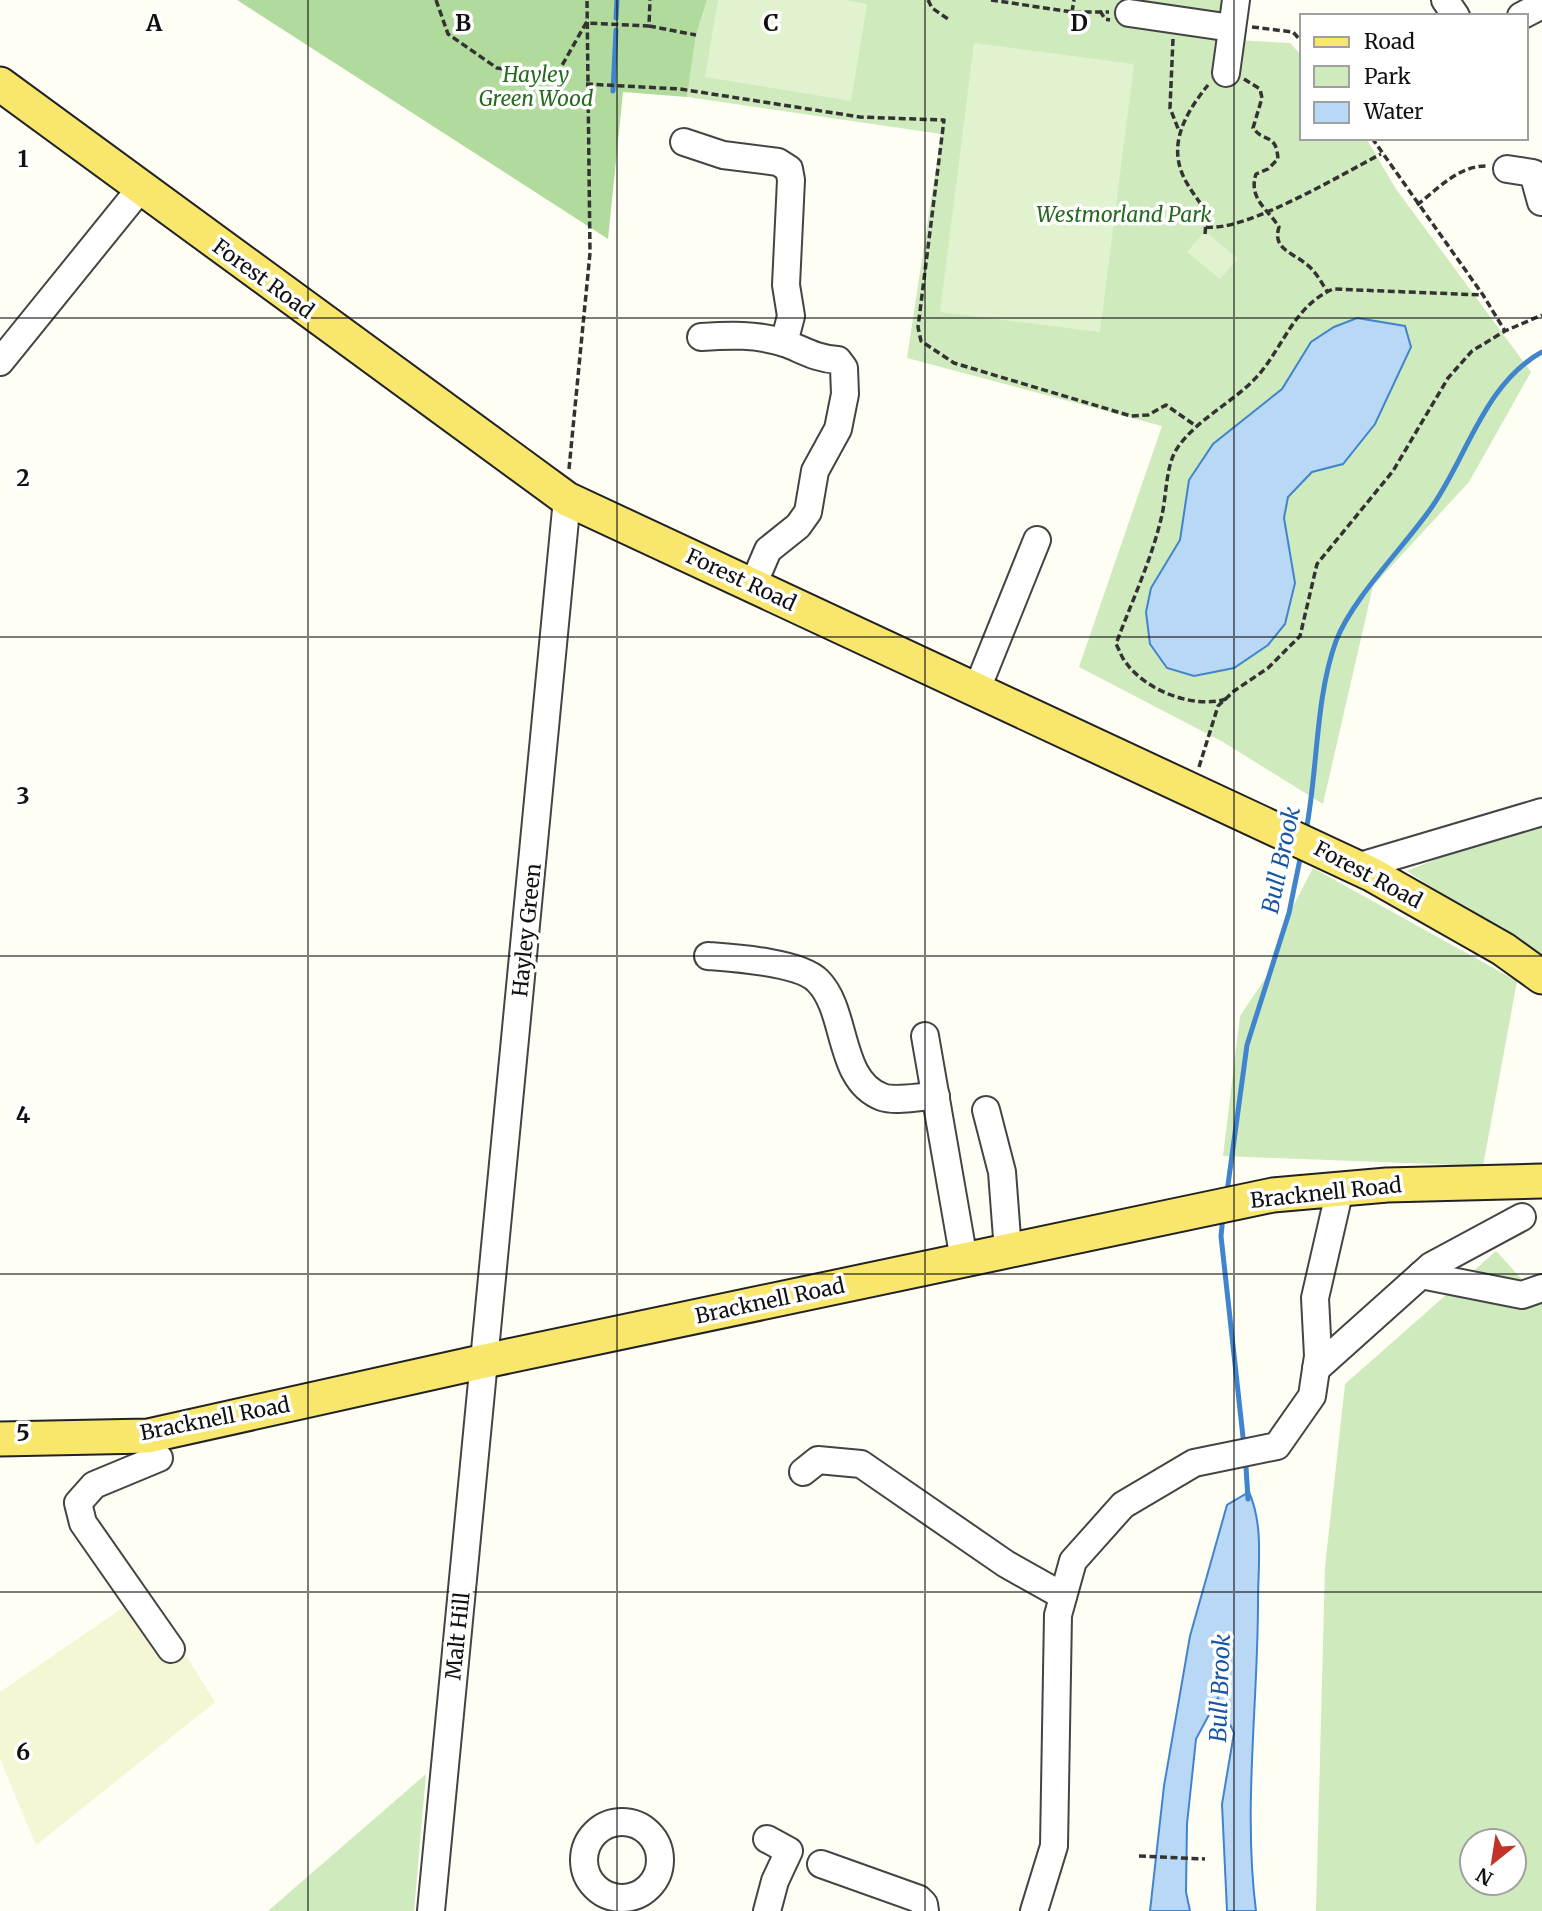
<svg xmlns="http://www.w3.org/2000/svg" width="1542" height="1911" viewBox="0 0 1542 1911" font-family="Merriweather,serif">
<style>
.farmland{fill:#f4f6d4}
.green{fill:#cfeabd;fill-rule:evenodd}
.forest{fill:#b1db9c}
.pitch{fill:#e1f2cf}
.water{fill:#b9d8f6;stroke:#4084ce;stroke-width:2}
.lines{fill:none;stroke-linecap:round;stroke-linejoin:round}
.stream{stroke:#4084ce;stroke-width:5}
.minor-casing{stroke:#444;stroke-width:30}
.major-casing{stroke:#222;stroke-width:37}
.path{stroke:#333;stroke-width:3.5;stroke-dasharray:7 3.5;stroke-linecap:butt}
.minor{stroke:#fff;stroke-width:26}
.major{stroke:#f8e76c;stroke-width:33}
.grid{fill:none;stroke:#111;stroke-width:2;stroke-opacity:0.55}
.labels{text-anchor:middle;stroke-width:7;stroke-linejoin:round;paint-order:stroke}
.park-label{font-size:21px;font-style:italic;fill:#266a20;stroke:#fff}
.street-label{font-size:21px;fill:#111;stroke:#fff}
.water-label{font-size:23px;font-style:italic;fill:#1856a4;stroke:#fff}
.grid-label{font-size:23px;text-anchor:middle;font-weight:bold;fill:#111;stroke:#fff;stroke-width:7;stroke-linejoin:round;paint-order:stroke}
</style>
<rect width="100%" height="100%" fill="#fffef5"/>
<polygon class="farmland" points="146,1592 215,1702 36,1845 0,1759 0,1692"/>
<g class="green">
<polygon points="707,0 1223,0 1218,39 1290,43 1302,56 1302,138 1366,138 1396,189 1531,372 1469,482 1373,586 1323,804 1223,742 1079,667 1162,426 907,358 941,134 687,97 696,35"/>
<polygon points="1542,816 1542,960 1407,871"/>
<polygon points="1313,868 1517,981 1483,1166 1223,1156 1240,1016 1275,964 1289,914"/>
<path d="M1496,1251l34,37 12,-3v626h-226l9,-344 20,-183zM1472,1841h42v42h-42z"/>
<polygon points="426,1774 414,1911 268,1911"/>
</g>
<polygon class="forest" points="237,0 707,0 696,35 687,97 623,92 608,239"/>
<g class="pitch">
<polygon points="718,0 845,0 867,4 851,101 705,77"/>
<polygon points="974,43 1134,64 1100,332 940,312"/>
<polygon points="1205,231 1238,259 1220,279 1187,252"/>
</g>
<g class="water">
<polygon points="1357,318 1405,326 1411,347 1375,424 1343,464 1312,472 1288,497 1284,518 1295,583 1285,624 1268,645 1234,668 1194,676 1167,668 1150,644 1146,612 1151,588 1180,540 1189,480 1213,444 1282,389 1311,342 1334,327"/>
<path d="M1249,1492c15,34 9,73 9,110 0,102 -15,207 -2,309h-29l-5,-107 12,-71 -16,-35 -22,41 -9,85 -1,68 4,19h-40l14,-125 26,-150 37,-131z"/>
</g>
<g class="lines">
<g class="stream">
<polyline points="616,18 617,0"/>
<polyline points="613,91 616,30"/>
<path d="M1306,831c12,-61 9,-132 30,-190 16,-42 66,-92 93,-130 37,-50 54,-127 113,-159"/>
<polyline points="1227,1192 1247,1045 1289,913 1301,854"/>
<polyline points="1223,1216 1221,1236 1243,1437"/>
<polyline points="1246,1467 1248,1499"/>
</g>
<g class="minor-casing">
<g id="minor">
<polyline points="1445,0 1456,16"/>
<polyline points="1129,13 1232,28"/>
<polyline points="1521,16 1542,5"/>
<polyline points="1226,73 1236,0"/>
<polyline points="684,142 723,155 778,162 789,169 791,180 786,285 791,316 784,343"/>
<polyline points="1507,169 1533,173 1541,202"/>
<path d="M701,337c29,-2 55,-3 84,6 18,7 32,16 53,17l6,8 1,26 -7,35 -23,42 -7,41 -10,14 -30,24 -15,35"/>
<polyline points="0,362 140,189"/>
<polyline points="977,689 1037,540"/>
<polyline points="1357,867 1542,812"/>
<path d="M708,956c26,2 92,6 110,25 30,30 19,99 64,116 14,5 39,-1 54,-1"/>
<polyline points="925,1036 964,1260"/>
<polyline points="986,1110 1002,1172 1008,1251"/>
<polyline points="1421,1275 1522,1295 1542,1288"/>
<polyline points="1316,1369 1431,1266 1522,1217"/>
<polyline points="159,1458 94,1485 78,1503 83,1523 171,1649"/>
<polyline points="803,1472 818,1460 861,1464 1006,1564 1063,1596"/>
<circle cx="622" cy="1860" r="38"/>
<polyline points="767,1839 789,1851 775,1881 767,1911"/>
<polyline points="821,1864 919,1899 924,1904 925,1911"/>
<polyline points="431,1911 567,499"/>
<polyline points="1034,1911 1054,1846 1058,1615 1073,1561 1123,1505 1194,1463 1277,1446 1312,1396 1318,1356 1315,1298 1340,1189"/>
</g>
</g>
<g class="major-casing">
<g id="major">
<polyline points="0,84 567,499 1371,874 1503,949 1542,977"/>
<polyline points="0,1439 148,1436 485,1361 1273,1195 1387,1185 1542,1181"/>
</g>
</g>
<g class="path">
<polyline points="436,0 448,34 497,68 556,76 586,23 649,26 650,0"/>
<polyline points="928,0 932,8 948,19"/>
<polyline points="991,0 1072,12 1109,12"/>
<polyline points="1100,11 1105,19 1110,20"/>
<polyline points="1072,12 1074,0"/>
<polyline points="649,26 696,35"/>
<polyline points="1252,27 1293,32 1302,42"/>
<polyline points="1173,39 1170,108 1179,131"/>
<path d="M1244,79l16,10 2,9 -9,30c12,16 23,4 25,31l-10,10 -12,5c-8,25 12,35 23,53 -7,22 13,25 27,37 9,6 15,18 21,27"/>
<polyline points="586,84 680,89 860,117 944,120 918,327 921,341 954,363 1131,416 1148,415 1166,405 1196,426"/>
<polyline points="1372,138 1483,295 1505,331"/>
<path d="M1417,205c22,-17 42,-40 71,-39"/>
<path d="M1206,227c40,5 136,-53 175,-73"/>
<path d="M1205,234c3,-28 -4,-27 -17,-49 -23,-37 -4,-70 20,-100"/>
<polyline points="569,469 590,253 587,0"/>
<path d="M1226,699c-32,10 -79,-8 -99,-35 -5,-5 -7,-13 -11,-20 15,-41 35,-83 45,-125 6,-22 4,-54 17,-72 22,-31 59,-46 83,-75 24,-30 35,-67 72,-83l150,6"/>
<polyline points="1199,767 1218,706 1234,691 1268,668 1300,636 1317,564 1393,471 1448,378 1472,351 1505,331 1542,315"/>
<polyline points="1139,1856 1205,1859"/>
</g>
<use href="#minor" class="minor"/>
<use href="#major" class="major"/>
</g>
<path class="grid" d="M308,0v1911M617,0v1911M925,0v1911M1234,0v1911M0,318h1542M0,637h1542M0,956h1542M0,1274h1542M0,1592h1542"/>
<g class="labels">
<g class="park-label">
<text x="536" y="82">Hayley<tspan x="536" dy="24">Green Wood</tspan></text>
<text x="1124" y="222">Westmorland Park</text>
</g>
<g class="street-label">
<text transform="translate(263 279) rotate(36)" y="7">Forest Road</text>
<text transform="translate(741 580) rotate(25)" y="7">Forest Road</text>
<text transform="translate(1368 875) rotate(28)" y="7">Forest Road</text>
<text transform="translate(527 930) rotate(-84)" y="7">Hayley Green</text>
<text transform="translate(1326 1193) rotate(-6)" y="7">Bracknell Road</text>
<text transform="translate(770 1301) rotate(-12)" y="7">Bracknell Road</text>
<text transform="translate(215 1419) rotate(-11)" y="7">Bracknell Road</text>
<text transform="translate(458 1636) rotate(-84)" y="7">Malt Hill</text>
</g>
<g class="water-label">
<text transform="translate(1281 860) rotate(-78)" y="8">Bull Brook</text>
<text transform="translate(1220 1688) rotate(-88)" y="8">Bull Brook</text>
</g>
</g>
<g class="grid-label">
<text x="154" y="31">A</text>
<text x="463" y="31">B</text>
<text x="771" y="31">C</text>
<text x="1079" y="31">D</text>
<text x="23" y="167">1</text>
<text x="23" y="486">2</text>
<text x="23" y="804">3</text>
<text x="23" y="1123">4</text>
<text x="23" y="1441">5</text>
<text x="23" y="1760">6</text>
</g>
<rect x="1300" y="14" width="228" height="126" fill="#ffffff" stroke="#a0a0a0" stroke-width="2"/>
<rect x="1314" y="37" width="35" height="10" fill="#f8e76c" stroke="#a0a0a0" stroke-width="2"/>
<text x="1364" y="49" font-size="21" fill="#111111">Road</text>
<rect x="1314" y="66" width="35" height="21" fill="#cfeabd" stroke="#a0a0a0" stroke-width="2"/>
<text x="1364" y="84" font-size="21" fill="#111111">Park</text>
<rect x="1314" y="102" width="35" height="21" fill="#b9d8f6" stroke="#a0a0a0" stroke-width="2"/>
<text x="1364" y="119" font-size="21" fill="#111111">Water</text>
<g transform="translate(1493 1862) rotate(210)"><circle r="33" fill="#ffffff" stroke="#a0a0a0" stroke-width="2"/>
<path d="M0-5L12 26L0 18L-12 26Z" fill="#c23328"/>
<text y="-10" font-size="19" font-weight="bold" text-anchor="middle" fill="#111111">N</text>
</g>
</svg>
